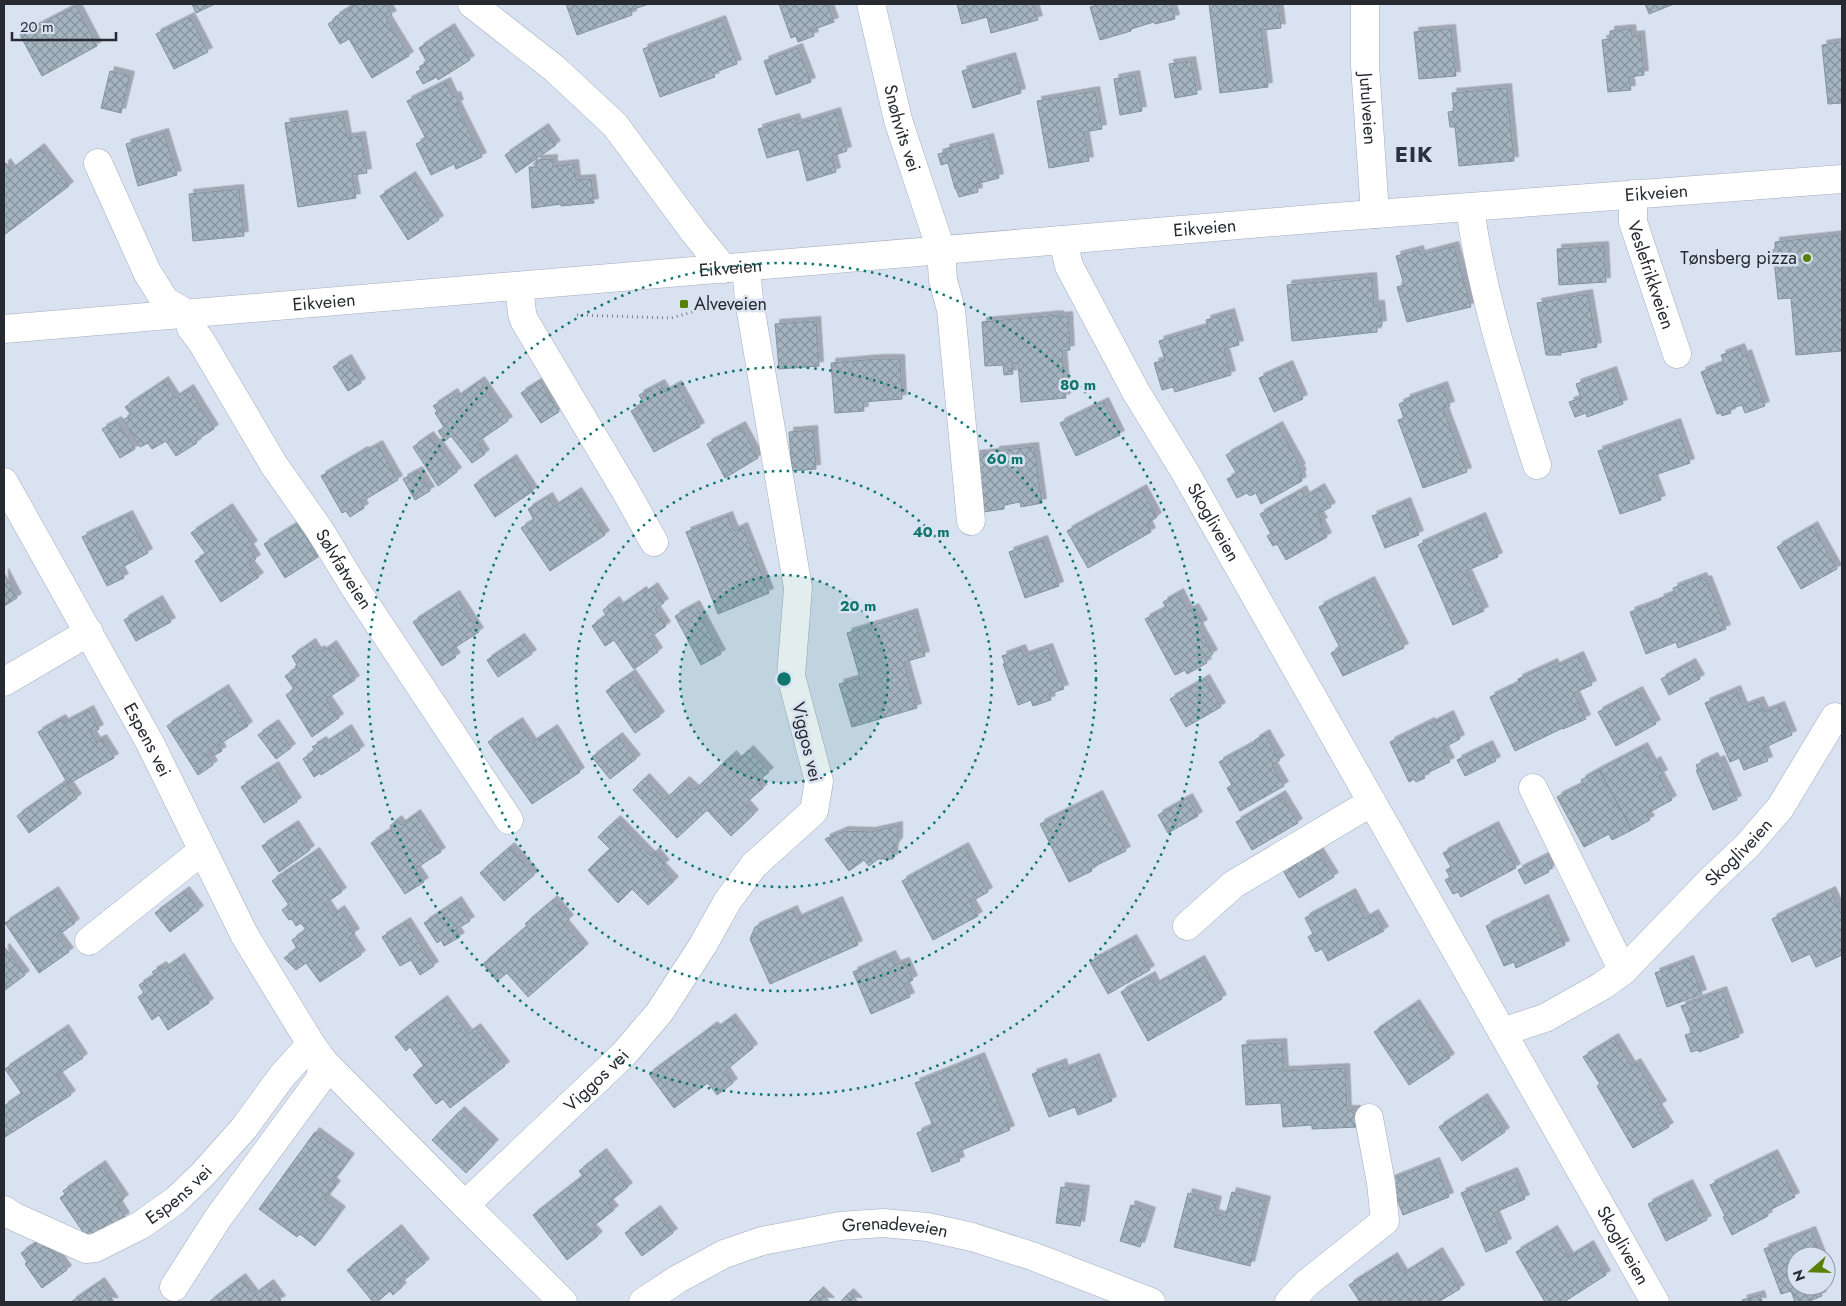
<svg xmlns="http://www.w3.org/2000/svg" width="1846" height="1306" viewBox="0 0 1846 1306" font-family="Jost,sans-serif">
<style>
.building{fill:url(#building-cross-hatch);stroke:#84949e;filter:url(#shadow)}
.lines{fill:none;stroke-linecap:round;stroke-linejoin:round}
.minor-casing{stroke:#a4acbb;stroke-width:29}
.major-casing{stroke:#a4acbb;stroke-width:29}
.path{stroke:#7f858f;stroke-width:3;stroke-dasharray:1 4;stroke-linecap:butt}
.minor{stroke:#fff;stroke-width:28}
.major{stroke:#fff;stroke-width:28}
.ring{fill:none;stroke:#0f766e;stroke-width:2.5;stroke-dasharray:2.5 5}
.poi-dot{fill:#578105;stroke:#d9e2f1;stroke-width:2}
.labels{text-anchor:middle;stroke-width:5;stroke-linejoin:round;paint-order:stroke}
.street-label{font-size:18px;fill:#272a30;stroke:#d9e2f1}
.poi-label{font-size:18px;fill:#272a30;stroke:#d9e2f1;text-anchor:end}
.district-label{font-size:22px;font-weight:bold;letter-spacing:1px;fill:#2b313d;stroke:#d9e2f1}
.centre{fill:#0f766e;stroke:#d9e2f1;stroke-width:2.5}
.ring-label{font-size:15px;text-anchor:middle;font-weight:bold;fill:#0f766e;stroke:#d9e2f1;stroke-width:5;stroke-linejoin:round;paint-order:stroke}
</style>
<defs>
<pattern id="building-cross-hatch" width="8" height="8" patternUnits="userSpaceOnUse" patternTransform="scale(1.25)"><rect width="8" height="8" fill="#a4b5bf"/><path d="M0 0l8 8M0 8l8-8" fill="none" stroke="#86939c"/></pattern>
<filter id="shadow"><feDropShadow dx="4.5" dy="-4.5" stdDeviation="0" flood-color="#0004"/></filter>
</defs>
<rect width="100%" height="100%" fill="#d9e2f1"/>
<g class="building">
<polygon points="192,4 215,4 196,13"/>
<polygon points="356,4 385,4 392,15 386,18 409,56 372,78 349,39 340,44 328,24 336,19 335,17"/>
<polygon points="566,4 649,4 631,10 632,15 577,35"/>
<polygon points="779,4 832,4 828,5 834,22 812,30 814,36 798,42 796,36 791,38"/>
<polygon points="957,4 1033,4 1038,20 991,33 987,17 962,24"/>
<polygon points="1100,4 1171,4 1175,19 1155,24 1154,22 1131,29 1131,31 1100,40 1090,7"/>
<polygon points="1209,4 1278,4 1281,28 1261,30 1268,87 1220,93"/>
<polygon points="1645,4 1674,4 1649,14"/>
<polygon points="76,6 97,46 42,76 20,35"/>
<polygon points="190,17 208,52 174,69 156,34"/>
<polygon points="721,20 737,64 713,73 715,77 660,97 643,49"/>
<polygon points="450,28 470,60 438,80 437,77 423,84 416,72 421,69 419,67 427,62 419,48"/>
<polygon points="1451,29 1456,76 1419,79 1414,32"/>
<polygon points="1631,29 1632,36 1640,35 1644,75 1629,77 1631,90 1608,92 1602,40 1610,39 1610,31"/>
<polygon points="1842,42 1842,103 1828,104 1822,45"/>
<polygon points="798,48 811,82 776,95 764,61"/>
<polygon points="1011,57 1021,93 973,108 962,71"/>
<polygon points="1191,61 1197,94 1175,98 1169,64"/>
<polygon points="110,71 130,76 121,113 101,108"/>
<polygon points="1135,75 1142,111 1120,115 1114,79"/>
<polygon points="446,82 453,97 456,96 459,104 456,105 482,157 456,169 454,164 431,175 416,144 426,139 407,101"/>
<polygon points="1507,88 1514,161 1459,166 1455,127 1450,127 1448,112 1454,111 1452,93"/>
<polygon points="1095,91 1102,129 1084,132 1089,161 1049,168 1037,101"/>
<polygon points="836,112 847,151 832,156 836,172 807,181 799,149 767,158 758,129 795,118 797,124"/>
<polygon points="343,115 347,138 361,136 367,173 352,175 356,198 298,207 285,123"/>
<polygon points="544,128 556,145 516,173 505,155"/>
<polygon points="164,133 177,175 138,186 126,144"/>
<polygon points="989,138 999,178 976,184 978,192 959,197 956,189 955,189 948,163 941,165 938,154 946,152 945,149"/>
<polygon points="40,148 69,186 4,235 4,165 6,163 11,170"/>
<polygon points="553,159 553,166 574,164 576,180 591,179 594,203 561,206 561,204 532,208 529,167 536,167 536,160"/>
<polygon points="411,176 439,220 408,240 380,196"/>
<polygon points="239,189 244,236 193,241 189,194"/>
<polygon points="1841,235 1842,351 1796,355 1791,298 1778,299 1773,250 1775,249 1775,242"/>
<polygon points="1454,246 1471,307 1407,322 1397,287 1404,285 1396,256 1419,250 1420,255"/>
<polygon points="1604,246 1606,282 1559,285 1557,249"/>
<polygon points="1372,277 1374,305 1380,305 1382,325 1377,326 1377,332 1292,341 1287,285"/>
<polygon points="1588,294 1597,347 1560,353 1561,355 1546,355 1537,303"/>
<polygon points="1230,313 1239,345 1224,349 1231,375 1175,392 1173,387 1162,390 1154,363 1165,360 1159,341 1208,326 1206,320"/>
<polygon points="1059,315 1059,317 1068,316 1070,350 1062,351 1066,398 1021,402 1018,363 1012,364 1013,374 1004,375 1003,365 985,366 982,322"/>
<polygon points="816,321 819,366 779,369 775,324"/>
<polygon points="1740,348 1743,356 1747,354 1765,406 1745,413 1742,405 1730,409 1731,413 1722,416 1721,413 1717,414 1701,372 1724,363 1721,355"/>
<polygon points="347,359 361,383 348,391 333,367"/>
<polygon points="878,359 900,359 902,399 863,402 864,411 835,413 831,363"/>
<polygon points="1288,365 1303,399 1274,412 1259,378"/>
<polygon points="1612,371 1623,404 1587,417 1586,413 1575,417 1569,402 1581,398 1576,384"/>
<polygon points="164,381 175,398 189,389 214,429 195,441 197,443 176,456 166,441 152,449 148,443 140,447 123,420 131,415 125,407"/>
<polygon points="480,381 508,421 477,442 485,454 472,463 451,436 445,441 438,431 444,427 435,413 437,411 433,406 453,393 456,398"/>
<polygon points="540,381 559,412 541,423 521,393"/>
<polygon points="660,384 665,392 677,385 700,427 654,452 631,411 644,404 639,395"/>
<polygon points="1443,386 1450,406 1443,408 1467,472 1423,488 1398,420 1404,418 1399,404 1406,401 1406,399"/>
<polygon points="1104,402 1120,435 1076,456 1060,423"/>
<polygon points="117,421 135,449 120,458 102,429"/>
<polygon points="1676,423 1690,463 1652,476 1661,500 1620,514 1598,451"/>
<polygon points="741,426 758,458 725,478 707,444"/>
<polygon points="1278,426 1301,468 1299,469 1302,474 1300,475 1302,481 1261,504 1256,493 1250,496 1247,493 1237,498 1227,479 1237,474 1226,455"/>
<polygon points="813,430 816,469 792,471 789,432"/>
<polygon points="429,436 435,444 437,443 457,472 438,486 413,447"/>
<polygon points="378,445 398,480 361,502 364,508 350,517 346,511 342,513 321,476 363,451 365,452"/>
<polygon points="1034,447 1042,503 1021,507 1020,502 1004,505 1004,509 983,512 975,455 995,453 995,451"/>
<polygon points="512,459 533,491 495,517 474,485"/>
<polygon points="418,471 430,491 415,500 403,479"/>
<polygon points="1320,488 1331,507 1318,514 1323,522 1320,523 1327,537 1286,560 1277,544 1273,546 1267,536 1271,534 1260,514 1302,490 1305,497"/>
<polygon points="1142,489 1157,517 1147,524 1151,532 1088,568 1067,531"/>
<polygon points="577,492 605,535 550,571 521,528 534,520 528,509 548,497 554,507"/>
<polygon points="1406,502 1419,535 1385,548 1372,516"/>
<polygon points="228,508 253,545 249,548 256,559 249,564 259,577 221,602 195,561 206,554 191,533"/>
<polygon points="128,515 148,553 119,569 124,578 107,586 82,537"/>
<polygon points="728,516 734,531 743,527 769,593 718,614 686,532"/>
<polygon points="1481,517 1498,557 1466,571 1484,611 1453,625 1418,545"/>
<polygon points="297,524 318,557 285,578 264,544"/>
<polygon points="1813,526 1837,569 1801,589 1777,547"/>
<polygon points="1043,540 1059,586 1025,598 1009,552"/>
<polygon points="4,573 17,598 4,606"/>
<polygon points="1702,577 1704,581 1707,580 1726,629 1678,648 1676,642 1646,654 1630,612 1660,601 1659,599 1675,593 1673,588"/>
<polygon points="1370,581 1404,648 1343,676 1331,653 1340,648 1319,607"/>
<polygon points="653,587 664,603 655,609 666,626 649,638 658,652 634,669 614,640 605,646 592,626 606,615 603,610 615,601 619,607 642,591 644,594"/>
<polygon points="1179,593 1188,611 1194,608 1203,624 1198,627 1213,654 1205,659 1207,663 1187,674 1185,670 1175,675 1145,619 1166,608 1163,602"/>
<polygon points="455,595 479,632 451,650 456,657 442,666 413,622"/>
<polygon points="158,600 171,622 136,641 124,620"/>
<polygon points="695,605 721,654 701,665 675,616"/>
<polygon points="913,613 925,656 904,662 917,708 852,727 839,684 860,678 847,633"/>
<polygon points="520,638 532,654 498,677 487,660"/>
<polygon points="311,643 317,652 320,650 322,652 332,645 355,680 326,699 339,718 312,737 286,695 294,689 285,676 297,668 295,666 297,665 292,656"/>
<polygon points="1048,648 1064,689 1049,694 1051,700 1033,706 1031,700 1018,705 1003,664 1005,663 1002,656 1021,649 1024,656"/>
<polygon points="1579,656 1592,685 1574,693 1586,719 1563,729 1563,728 1515,751 1490,697 1519,683 1518,679 1553,663 1555,667"/>
<polygon points="1691,663 1700,679 1669,695 1661,679"/>
<polygon points="631,674 660,716 635,733 606,691"/>
<polygon points="1205,679 1221,707 1186,727 1170,699"/>
<polygon points="224,689 248,726 218,745 222,751 213,756 210,750 206,753 213,765 198,775 167,726"/>
<polygon points="1736,690 1743,707 1759,701 1764,712 1780,706 1792,735 1763,748 1768,761 1744,770 1739,758 1730,762 1705,703"/>
<polygon points="1638,691 1656,724 1616,746 1598,712"/>
<polygon points="89,710 99,729 91,733 96,742 102,739 114,758 68,784 38,732 61,719 64,723"/>
<polygon points="1449,715 1460,739 1443,748 1450,762 1423,775 1425,778 1416,782 1414,779 1409,782 1390,742 1430,722 1431,724"/>
<polygon points="518,722 532,743 553,729 580,772 532,804 488,742"/>
<polygon points="274,724 291,748 276,759 258,735"/>
<polygon points="347,729 360,750 321,775 320,773 314,777 303,759 315,750 312,747 322,741 324,744"/>
<polygon points="1265,734 1280,760 1272,765 1284,786 1240,811 1227,788 1232,785 1219,762 1256,742 1255,740"/>
<polygon points="618,737 636,759 610,779 592,757"/>
<polygon points="1488,745 1496,761 1465,776 1457,760"/>
<polygon points="1643,747 1652,764 1656,761 1663,774 1659,776 1672,800 1646,814 1650,820 1632,830 1599,770"/>
<polygon points="749,750 769,772 757,782 763,788 745,804 754,814 731,836 707,810 677,838 633,790 645,778 665,800 685,781 695,790 732,755 737,761"/>
<polygon points="1713,757 1716,762 1720,760 1737,800 1713,810 1696,770 1698,769 1696,765"/>
<polygon points="274,766 297,802 264,823 241,787"/>
<polygon points="1599,770 1632,830 1612,840 1609,834 1584,847 1557,797 1583,784 1581,780"/>
<polygon points="67,783 77,798 29,833 17,816 62,784 63,786"/>
<polygon points="1098,795 1126,851 1091,868 1092,871 1069,882 1040,824"/>
<polygon points="1281,795 1298,823 1252,850 1236,822"/>
<polygon points="1188,798 1198,816 1168,833 1158,815"/>
<polygon points="416,814 441,852 415,869 424,882 405,894 371,843 390,830 392,830 390,826 397,820 401,825"/>
<polygon points="616,820 651,856 655,852 665,864 661,867 674,881 648,905 632,889 618,903 588,870 610,849 598,837"/>
<polygon points="294,825 310,850 279,872 262,846"/>
<polygon points="898,826 898,842 894,847 893,859 878,859 869,866 864,860 849,871 825,839 844,831 870,832"/>
<polygon points="1494,826 1516,868 1461,897 1458,892 1453,894 1445,880 1450,877 1446,870 1451,867 1443,853"/>
<polygon points="510,847 534,875 504,901 480,873"/>
<polygon points="964,847 988,892 970,902 978,916 933,940 902,881"/>
<polygon points="1316,848 1334,877 1299,898 1282,869"/>
<polygon points="315,852 342,892 325,903 333,915 340,910 355,933 349,937 361,955 320,982 306,963 296,970 284,958 297,949 292,940 306,930 301,923 296,926 292,919 289,920 282,910 289,905 272,881"/>
<polygon points="1546,856 1552,868 1548,870 1549,872 1525,884 1518,870"/>
<polygon points="54,891 75,923 57,936 69,952 39,973 5,923"/>
<polygon points="185,891 199,910 170,932 155,913"/>
<polygon points="1831,891 1842,916 1842,955 1816,967 1810,954 1792,962 1772,919"/>
<polygon points="1351,893 1365,919 1374,914 1384,931 1328,961 1322,949 1316,952 1308,937 1313,934 1305,918"/>
<polygon points="1544,899 1565,945 1516,968 1514,962 1504,966 1486,926"/>
<polygon points="553,900 569,919 564,924 584,948 528,997 507,973 497,981 483,964 527,926 525,924"/>
<polygon points="457,901 470,921 455,930 460,937 444,946 441,940 437,943 424,923"/>
<polygon points="838,901 858,945 770,984 750,939 755,927 793,910 797,919"/>
<polygon points="406,922 434,966 420,975 411,960 400,966 382,937"/>
<polygon points="1132,939 1150,970 1108,994 1090,962"/>
<polygon points="5,948 25,975 5,990 4,990 4,949"/>
<polygon points="891,955 896,965 905,962 913,980 904,984 910,997 871,1014 853,972"/>
<polygon points="180,958 209,1003 168,1030 159,1015 152,1020 138,997 144,993 139,985 155,975 152,972 162,966 164,969"/>
<polygon points="1200,960 1222,999 1148,1041 1121,992 1151,976 1155,985"/>
<polygon points="1689,960 1702,994 1667,1007 1655,973"/>
<polygon points="1722,991 1739,1037 1699,1052 1698,1050 1691,1052 1685,1035 1692,1033 1681,1006"/>
<polygon points="443,1000 468,1034 476,1028 505,1066 450,1108 443,1099 436,1104 413,1075 424,1066 410,1047 406,1051 395,1037"/>
<polygon points="1415,1004 1450,1058 1409,1085 1374,1032"/>
<polygon points="731,1018 753,1048 725,1071 733,1083 717,1095 708,1083 674,1108 649,1074 713,1026 716,1029"/>
<polygon points="64,1029 83,1058 57,1075 71,1095 5,1137 4,1135 4,1106 22,1094 5,1069"/>
<polygon points="1614,1038 1631,1066 1636,1063 1662,1105 1657,1108 1669,1127 1633,1148 1597,1086 1600,1084 1583,1057"/>
<polygon points="1282,1043 1284,1071 1345,1068 1347,1110 1356,1110 1358,1127 1312,1129 1312,1125 1283,1127 1281,1103 1246,1105 1242,1045"/>
<polygon points="980,1057 1010,1130 957,1152 960,1161 932,1172 917,1133 933,1126 915,1083"/>
<polygon points="1095,1058 1112,1101 1078,1115 1075,1107 1049,1117 1032,1074 1062,1063 1064,1070"/>
<polygon points="1483,1098 1505,1132 1462,1161 1439,1127"/>
<polygon points="460,1111 494,1144 466,1173 432,1140"/>
<polygon points="315,1132 350,1158 332,1182 336,1185 325,1199 341,1211 315,1246 300,1234 297,1237 259,1209"/>
<polygon points="602,1153 628,1187 608,1203 614,1210 591,1228 598,1236 567,1260 533,1215 583,1176 579,1171"/>
<polygon points="1773,1154 1795,1197 1766,1212 1768,1216 1732,1235 1723,1217 1725,1216 1710,1185"/>
<polygon points="1435,1162 1449,1197 1403,1215 1390,1180"/>
<polygon points="101,1165 124,1199 117,1204 125,1217 89,1241 60,1198 65,1194 63,1191"/>
<polygon points="1513,1172 1525,1199 1494,1213 1507,1243 1486,1252 1461,1193"/>
<polygon points="1688,1184 1707,1220 1666,1241 1648,1204"/>
<polygon points="1061,1187 1085,1190 1080,1226 1056,1223"/>
<polygon points="1232,1192 1266,1201 1250,1266 1174,1247 1188,1193 1217,1201 1214,1214 1225,1217"/>
<polygon points="1131,1205 1151,1212 1140,1247 1120,1241"/>
<polygon points="656,1210 673,1233 642,1256 625,1233"/>
<polygon points="397,1229 425,1263 399,1284 402,1287 393,1295 390,1291 377,1302 373,1302 347,1270"/>
<polygon points="1553,1230 1569,1257 1589,1245 1606,1275 1564,1302 1545,1302 1516,1252"/>
<polygon points="1811,1231 1821,1256 1796,1256 1796,1286 1818,1286 1822,1296 1807,1302 1795,1302 1791,1291 1781,1294 1764,1249"/>
<polygon points="40,1240 46,1249 50,1246 67,1270 42,1288 25,1264 27,1262 21,1253"/>
<polygon points="1438,1252 1460,1289 1438,1302 1360,1302 1349,1285 1393,1257 1403,1274"/>
<polygon points="241,1278 254,1295 269,1284 281,1300 278,1302 209,1302"/>
<polygon points="100,1282 114,1302 71,1302"/>
<polygon points="819,1291 830,1302 808,1302"/>
<polygon points="849,1293 858,1302 840,1302"/>
<polygon points="1760,1295 1762,1302 1743,1302 1742,1300"/>
</g>
<g class="lines">
<g class="minor-casing">
<g id="minor">
<polyline points="472,4 555,69 615,125 694,232 724,269"/>
<path id="s1" d="M871,4l27,116 43,130 2,30 8,30 20,211"/>
<path id="s2" d="M1365,4v61l10,149"/>
<path id="s3" d="M98,163l49,109 18,29 23,13 3,14 10,13 73,124 45,64 34,56 156,235"/>
<path id="s4" d="M1633,194v28l44,132"/>
<path d="M1470,208c12,88 40,172 67,257"/>
<path id="s5" d="M1063,240l6,26 67,126 49,80 470,830"/>
<polyline points="519,286 522,313 524,320 625,490 654,542"/>
<path id="s6" d="M4,482l146,261 95,193 66,108 12,17 142,144 98,97"/>
<polyline points="4,682 89,632"/>
<polyline points="1533,788 1623,971"/>
<polyline points="1187,926 1234,884 1372,802"/>
<polyline points="89,941 202,851"/>
<path id="s7" d="M1502,1032l43,-14 57,-32 21,-15 88,-91 37,-35 32,-37 55,-91"/>
<path id="s8" d="M465,1205l158,-150 36,-42 44,-68 24,-43 27,-37 60,-54 5,-30 -28,-105 7,-88 -49,-288 -3,-32"/>
<path id="s9" d="M4,1210l9,6 73,33 9,-1 46,-23 35,-25 27,-26 41,-46 38,-52 29,-32"/>
<polyline points="174,1287 218,1218 320,1079 323,1061"/>
<path id="s10" d="M643,1302l35,-23 46,-25 38,-13 78,-15 43,-3 44,4 45,10 60,19 119,46"/>
<polyline points="1289,1302 1307,1283 1385,1221 1381,1183 1369,1118"/>
</g>
</g>
<g class="major-casing">
<g id="major">
<path id="s11" d="M4,329l1331,-112 507,-38"/>
</g>
</g>
<polyline class="path" points="577,315 671,318 717,305"/>
<use href="#minor" class="minor"/>
<use href="#major" class="major"/>
</g>
<circle cx="784" cy="679" r="104" fill="#0f766e" fill-opacity=".12"/>
<g class="ring">
<circle cx="784" cy="679" r="104"/>
<circle cx="784" cy="679" r="208"/>
<circle cx="784" cy="679" r="312"/>
<circle cx="784" cy="679" r="416"/>
</g>
<g class="poi-dot">
<circle cx="1807" cy="258" r="5"/>
<rect x="679" y="299" width="10" height="10" rx="2.5"/>
</g>
<g class="labels">
<g class="street-label">
<text dy="6" stroke="none"><textPath href="#s2" startOffset="105">Jutulveien</textPath></text>
<text dy="6" stroke="none"><textPath href="#s1" startOffset="128">Snøhvits vei</textPath></text>
<text dy="6" stroke="none"><textPath href="#s11" startOffset="1658">Eikveien</textPath></text>
<text dy="6" stroke="none"><textPath href="#s11" startOffset="1205">Eikveien</textPath></text>
<text dy="6" stroke="none"><textPath href="#s11" startOffset="729">Eikveien</textPath></text>
<text dy="6" stroke="none"><textPath href="#s4" startOffset="84">Veslefrikkveien</textPath></text>
<text dy="6" stroke="none"><textPath href="#s11" startOffset="321">Eikveien</textPath></text>
<text dy="6" stroke="none"><textPath href="#s5" startOffset="321">Skogliveien</textPath></text>
<text dy="6" stroke="none"><textPath href="#s3" startOffset="480">Sølvfatveien</textPath></text>
<text dy="6" stroke="none"><textPath href="#s6" startOffset="295">Espens vei</textPath></text>
<text transform="translate(807 742) rotate(77)" y="6">Viggos vei</text>
<text dy="6" stroke="none"><textPath href="#s7" startOffset="302">Skogliveien</textPath></text>
<text dy="6" stroke="none"><textPath href="#s8" startOffset="181">Viggos vei</textPath></text>
<text dy="6" stroke="none"><textPath href="#s9" startOffset="200">Espens vei</textPath></text>
<text dy="6" stroke="none"><textPath href="#s10" startOffset="269">Grenadeveien</textPath></text>
<text dy="6" stroke="none"><textPath href="#s5" startOffset="1152">Skogliveien</textPath></text>
</g>
<g class="poi-label">
<text x="1797" y="264">Tønsberg pizza</text>
<text x="694" y="310" text-anchor="start">Alveveien</text>
</g>
<g class="district-label">
<text x="1414" y="162">EIK</text>
</g>
</g>
<circle cx="784" cy="679" r="8" class="centre"/>
<g class="ring-label">
<text x="1078" y="390">80 m</text>
<text x="1005" y="464">60 m</text>
<text x="931" y="537">40 m</text>
<text x="858" y="611">20 m</text>
</g>
<rect width="1846" height="1306" fill="none" stroke="#272a30" stroke-width="10"/>
<g transform="translate(1811 1271) rotate(250)"><circle r="24" fill="#d9e2f1" stroke="#9298a4"/>
<path d="M0-4L9 19L0 12L-9 19Z" fill="#578105"/>
<text y="-8" font-size="14" font-weight="bold" text-anchor="middle" fill="#272a30">N</text>
</g>
<path d="M12 32v8h104v-8" fill="none" stroke="#272a30" stroke-width="2.5"/>
<text x="20" y="32" font-size="15" fill="#272a30" stroke="#d9e2f1" stroke-width="4" paint-order="stroke">20 m</text>
</svg>
